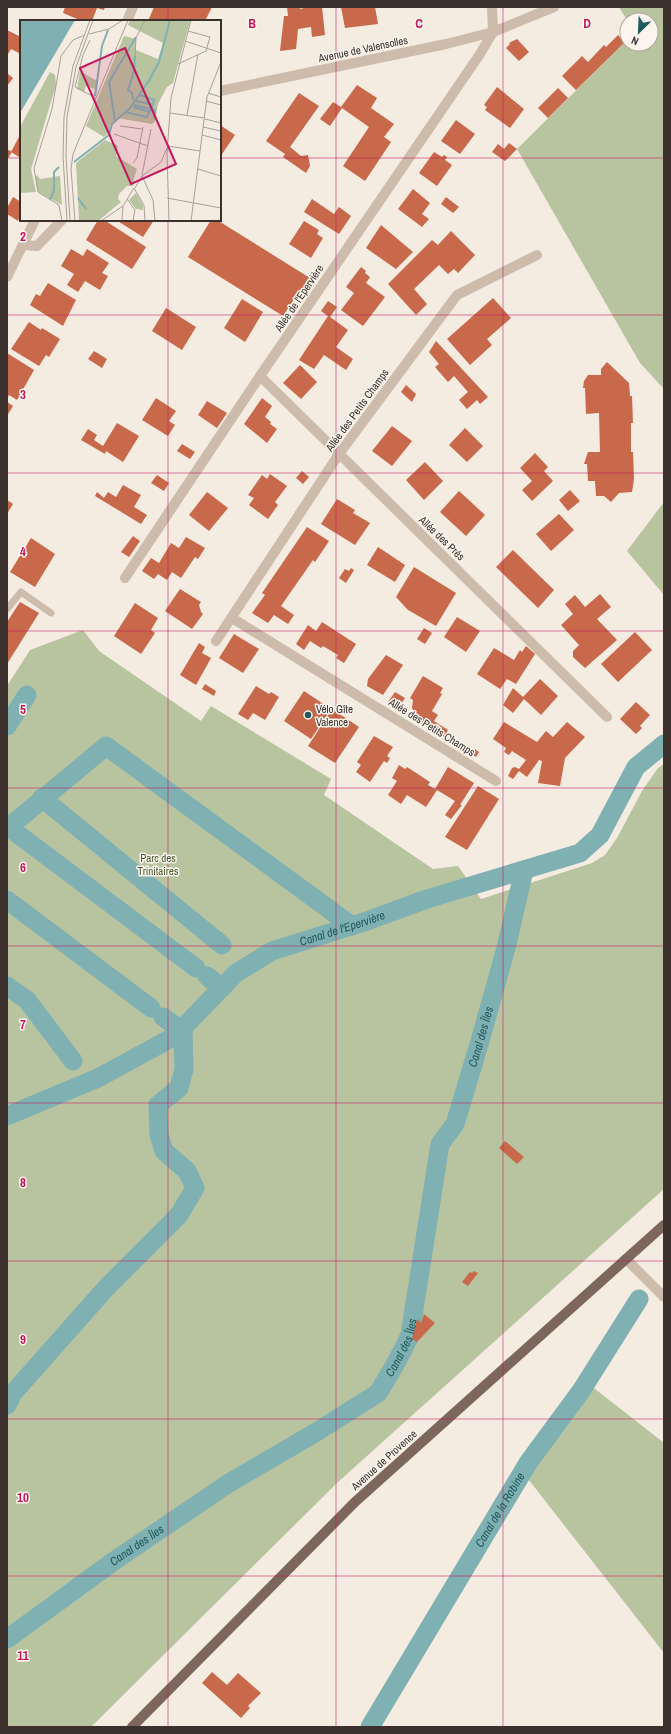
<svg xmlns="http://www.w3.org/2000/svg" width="671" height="1734" viewBox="0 0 671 1734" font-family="'Archivo Narrow',sans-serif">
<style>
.green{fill:#b8c4a0}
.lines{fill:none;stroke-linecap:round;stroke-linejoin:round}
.canal{stroke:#7fb0b2;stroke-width:19}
.building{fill:#c8694b}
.service{stroke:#cdbbac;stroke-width:7}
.minor{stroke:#cdbbac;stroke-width:10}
.tertiary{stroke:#cdbbac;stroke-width:10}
.primary{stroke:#7d675c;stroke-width:10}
.grid{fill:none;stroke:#c2185b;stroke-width:1;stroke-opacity:0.55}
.poi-dot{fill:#1f5a5e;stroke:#fbf5ee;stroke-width:1.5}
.labels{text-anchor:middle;stroke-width:3;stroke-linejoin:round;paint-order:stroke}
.street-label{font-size:11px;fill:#3b302b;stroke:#fbf5ee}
.poi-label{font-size:11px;fill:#3b302b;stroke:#fbf5ee;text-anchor:start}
.park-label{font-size:11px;fill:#4a5a2e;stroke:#fbf5ee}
.water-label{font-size:12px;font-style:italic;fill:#1f5a5e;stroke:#fbf5ee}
.inset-river{fill:none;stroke:#7fb0b2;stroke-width:2}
.inset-road{fill:none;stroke:#aaa098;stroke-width:1}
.view{fill:#c2185b;fill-opacity:0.15;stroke:#c2185b;stroke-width:2}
.inset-edge{fill:none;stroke:#3b302b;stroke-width:2}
.grid-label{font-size:13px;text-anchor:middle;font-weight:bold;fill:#c2185b;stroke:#fbf5ee;stroke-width:3;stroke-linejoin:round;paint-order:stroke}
</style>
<rect width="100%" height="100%" fill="#f4ebe1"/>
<g class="green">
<polygon points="619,7 664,7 664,389 640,363 517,149 627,40 627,44 651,44 651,20 627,20"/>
<polygon points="664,502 664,595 627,551"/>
<polygon points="83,630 99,651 201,721 211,706 331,779 324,795 433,869 458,866 481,899 592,863 605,855 617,838 642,791 658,768 664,764 664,1189 338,1482 91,1727 7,1727 7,686 30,650"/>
<polygon points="590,1385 664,1443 664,1653 525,1475"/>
</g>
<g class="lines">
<g class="canal">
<polyline points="7,726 27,695"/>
<polyline points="42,798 222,945"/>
<polyline points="7,826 196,968"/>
<polyline points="9,827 106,746 352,926"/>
<polyline points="7,900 151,1008"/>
<polyline points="207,976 222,988"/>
<polyline points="7,986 27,1000 73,1061"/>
<polyline points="163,1017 181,1030"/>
<path id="s1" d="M7,1116l91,-38 77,-42 61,-63 36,-22 92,-29 63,-23 153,-46 20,-18 36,-68 28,-23"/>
<polyline points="7,1405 13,1393 107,1287 179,1215 195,1188 187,1171 164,1151 159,1135 158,1105 179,1088 184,1069 183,1028"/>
<path id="s2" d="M7,1639l107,-78 115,-78 89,-52 60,-38c12,-19 23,-38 32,-58l30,-191 15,-20 25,-83 26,-93 18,-78"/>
<path id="s3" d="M370,1727l158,-264 53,-72 58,-92"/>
</g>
</g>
<g class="building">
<polygon points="65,7 105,7 104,10 97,8 92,21 82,21 63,13"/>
<polygon points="154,7 212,7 205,21 148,21"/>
<polygon points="287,7 300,7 300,9 308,7 322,7 325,35 312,37 311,27 298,29 296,49 280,51 284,16 288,16"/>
<polygon points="341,7 375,7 378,24 345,28"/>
<polygon points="7,30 21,37 21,54 11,49 7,56"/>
<polygon points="618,35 625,42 576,90 562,76 582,56 588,62 604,45 606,47"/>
<polygon points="517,39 529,52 519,61 506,48 510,44 509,43"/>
<polygon points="7,73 13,78 7,86"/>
<polygon points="357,85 377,98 371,108 394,124 384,137 391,142 365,181 343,166 369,127 342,108 330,126 320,119 333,102 341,107"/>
<polygon points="497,87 524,109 510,128 485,110 487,107 484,105"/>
<polygon points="558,88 568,98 548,118 538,108"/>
<polygon points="299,93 319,106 290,147 301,156 308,155 310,166 306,173 283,157 285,154 266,141"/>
<polygon points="456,120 475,134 460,154 441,141"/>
<polygon points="220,125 235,135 220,157"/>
<polygon points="21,133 21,158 11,152"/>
<polygon points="509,143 517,149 505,161 492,152 498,144 504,149"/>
<polygon points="7,149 12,152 7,160"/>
<polygon points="434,152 442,157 444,155 447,157 445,160 452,165 437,186 419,173"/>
<polygon points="413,189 430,203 422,214 429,219 422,227 398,209"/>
<polygon points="13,197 21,202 21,214 18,221 7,214 7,208"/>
<polygon points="446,197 459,207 453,213 441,204"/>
<polygon points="312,199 334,214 339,207 351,216 339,234 304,212"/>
<polygon points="98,220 104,220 146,247 132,269 86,240"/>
<polygon points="116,220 154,220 143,237"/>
<polygon points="211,220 217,220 310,278 304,287 310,290 307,294 305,293 301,299 296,296 283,316 188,257"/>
<polygon points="304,221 319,230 317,234 323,238 311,258 289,244"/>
<polygon points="381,225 413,252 396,269 366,248"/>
<polygon points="451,231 475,255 458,273 454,269 448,274 439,265 414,289 427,304 416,315 388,284 432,240 438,245"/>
<polygon points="71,249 83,256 87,249 109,263 102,273 108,276 100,290 85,281 78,292 67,285 74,274 61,266"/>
<polygon points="361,267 366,271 365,273 370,277 366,283 385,297 363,326 341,310 354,293 346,287"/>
<polygon points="48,283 76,300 63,326 30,305 36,294 40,296"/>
<polygon points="493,298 511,318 487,339 492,345 470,365 447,339"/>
<polygon points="242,299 263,312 245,342 224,328"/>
<polygon points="328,301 337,307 330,317 348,330 336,347 353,359 346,370 324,355 314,369 299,360 328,316 321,311"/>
<polygon points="166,308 196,327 182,350 152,331"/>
<polygon points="29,322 41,330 42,328 60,339 49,357 46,355 39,366 11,349"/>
<polygon points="436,341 488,397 480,404 477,400 467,409 459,400 468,392 454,376 448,382 435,367 439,364 429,352"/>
<polygon points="94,351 107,359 102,368 88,359"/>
<polygon points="7,353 34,370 17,400 9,395 7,399"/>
<polygon points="607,362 629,383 630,396 632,396 633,423 631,423 631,452 633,452 634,479 632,492 619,493 611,502 604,496 596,496 595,481 588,481 587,464 584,464 588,452 600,452 599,413 586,414 585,388 583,388 584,381 588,375 601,375 601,369"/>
<polygon points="300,365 317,382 301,399 283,383"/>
<polygon points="406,385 416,394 412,402 401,392"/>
<polygon points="156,398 176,411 169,421 175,425 168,436 142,420"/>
<polygon points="262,398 272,406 265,417 271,422 270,424 277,429 267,443 244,424"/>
<polygon points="207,401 227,413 217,428 198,415"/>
<polygon points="7,402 13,406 7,416"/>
<polygon points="117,423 139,436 123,462 106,451 105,454 81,440 88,429 97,435 94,440 103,446"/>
<polygon points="392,426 412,441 392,466 372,451"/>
<polygon points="465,428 483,446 467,462 449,445"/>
<polygon points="182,444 195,452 190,459 177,451"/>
<polygon points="535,453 548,467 544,471 553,481 532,501 522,490 532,481 520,468"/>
<polygon points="425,462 443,481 424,500 406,480"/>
<polygon points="302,471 309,477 303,484 296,478"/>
<polygon points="270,474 287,486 275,502 278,505 268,519 249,505 254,498 248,495 262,475 267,479"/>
<polygon points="157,475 169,483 164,491 151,483"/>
<polygon points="123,485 141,495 134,507 147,515 141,524 95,496 97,492 104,498 108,492 116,497"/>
<polygon points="570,490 580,501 568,511 559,500"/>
<polygon points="459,491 485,515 466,536 440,512"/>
<polygon points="207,492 228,508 209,531 189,515"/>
<polygon points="337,499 355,510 353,513 370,523 355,545 321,524"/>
<polygon points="7,500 13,504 7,514"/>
<polygon points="559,514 574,530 551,551 536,534"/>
<polygon points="307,527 329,541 315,562 313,560 281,606 294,615 288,624 274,615 268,623 252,613 265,595 262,593"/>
<polygon points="133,536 140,541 129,557 121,552"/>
<polygon points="186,537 205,548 198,559 195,557 181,578 172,572 167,580 158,574 154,579 142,571 151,558 159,563 171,543 179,548"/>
<polygon points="31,538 55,554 35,587 10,572"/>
<polygon points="378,547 405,565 395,582 367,565"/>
<polygon points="513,550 554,590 538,608 496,567"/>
<polygon points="414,567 456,593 436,626 408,610 396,597"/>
<polygon points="351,568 354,570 346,583 339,578 345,569 349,571"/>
<polygon points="180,589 201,602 199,605 201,612 203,614 192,629 165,611"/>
<polygon points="600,594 611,607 597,619 617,640 585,668 573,657 573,651 579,645 561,625 573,614 565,604 575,595 585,607"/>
<polygon points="20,602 39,613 7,664 7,622"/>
<polygon points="135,603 158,618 151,630 155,633 141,654 114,636"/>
<polygon points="457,617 480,631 466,652 444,637"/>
<polygon points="322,622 356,644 344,663 336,658 338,655 323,646 321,648 310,641 304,650 296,644 308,625 316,631"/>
<polygon points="424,628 432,633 425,644 417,639"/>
<polygon points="635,632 652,650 618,682 601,664"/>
<polygon points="234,634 259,649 243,673 219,658"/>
<polygon points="199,643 205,647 202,653 211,658 196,685 180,675"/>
<polygon points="526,646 535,654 516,684 507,679 500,689 477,674 494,648 514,660 520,650 522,652"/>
<polygon points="386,655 403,665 383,695 367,686 368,679"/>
<polygon points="423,676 443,688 440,693 442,694 432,711 438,715 434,721 448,730 444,737 414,718 416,715 412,708 413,700 410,698"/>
<polygon points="540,679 558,696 541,715 524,699 513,713 503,705 513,688 523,697"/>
<polygon points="205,684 216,691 214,696 202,689"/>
<polygon points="256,686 269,694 271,692 279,697 265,720 253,713 248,720 238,714"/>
<polygon points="304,691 331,709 311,739 284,721"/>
<polygon points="395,692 405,698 398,708 388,702"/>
<polygon points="636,702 650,715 640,726 642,728 636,734 620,719"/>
<polygon points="332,709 359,727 335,763 308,746"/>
<polygon points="504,722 537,742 546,731 553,737 567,722 585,737 565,758 560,786 538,783 542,761 539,760 527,777 519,771 513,779 508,776 512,768 515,767 519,769 526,760 512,751 509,755 504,752 506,748 493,739"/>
<polygon points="374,736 393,747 387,756 390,758 387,763 384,761 370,782 356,772 361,765 357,762"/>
<polygon points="475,749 479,752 476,757 472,754"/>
<polygon points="399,765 405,769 407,767 430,782 428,785 435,789 448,767 474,783 460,805 462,805 451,819 445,815 455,801 437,790 426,807 407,795 401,804 388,795 397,781 392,778"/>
<polygon points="478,786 499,799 467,850 445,837"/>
<polygon points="505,1141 524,1157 517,1164 499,1148"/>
<polygon points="474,1271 478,1273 468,1286 462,1282 470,1272 472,1273"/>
<polygon points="424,1314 435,1323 417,1342 412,1339 417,1319 421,1323"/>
<polygon points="212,1672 227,1685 238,1673 261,1693 248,1706 250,1708 241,1718 202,1683"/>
</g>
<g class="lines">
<polyline class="service" points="7,609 21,592 51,613"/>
<g class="minor">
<polyline points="260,376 607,717"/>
<polyline points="125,578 260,376 480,54 493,32 492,7"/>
<polyline points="232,618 496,781"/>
<polyline points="216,641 339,454 457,295 537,255"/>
<polyline points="626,1259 664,1297"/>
</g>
<g class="tertiary">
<polyline points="127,21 133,7"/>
<polyline points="220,91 446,44 493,32 554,7"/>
<polyline points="23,245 37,246 62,220"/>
<polyline points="7,277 35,220"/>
</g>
<polyline class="primary" points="132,1727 355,1502 664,1225"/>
</g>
<path class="grid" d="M168,7v14M336,7v1720M503,7v1720M7,158h14M220,158h444M168,220v1507M7,315h657M7,473h657M7,631h657M7,788h657M7,946h657M7,1103h657M7,1261h657M7,1419h657M7,1576h657"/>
<circle class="poi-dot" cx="308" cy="715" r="4"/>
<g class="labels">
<g class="street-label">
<text transform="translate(363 49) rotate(-12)" y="4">Avenue de Valensolles</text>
<text transform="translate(299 298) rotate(-56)" y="4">Allée de l'Epervière</text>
<text transform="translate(357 410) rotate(-54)" y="4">Allée des Petits Champs</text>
<text transform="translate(442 538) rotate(44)" y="4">Allée des Prés</text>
<text transform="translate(432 727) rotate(32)" y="4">Allée des Petits Champs</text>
<text transform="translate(384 1460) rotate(-42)" y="4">Avenue de Provence</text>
</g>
<g class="poi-label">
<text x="316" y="713">Vélo Gîte<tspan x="316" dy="13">Valence</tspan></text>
</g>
<g class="park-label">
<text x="158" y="862">Parc des<tspan x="158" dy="13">Trinitaires</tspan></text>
</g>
<g class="water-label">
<text dy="4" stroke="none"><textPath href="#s1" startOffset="390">Canal de l'Epervière</textPath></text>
<text dy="4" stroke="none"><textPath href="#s2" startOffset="821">Canal des Îles</textPath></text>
<text dy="4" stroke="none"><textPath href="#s2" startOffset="497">Canal des Îles</textPath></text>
<text dy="4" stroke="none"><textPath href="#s3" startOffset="253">Canal de la Robine</textPath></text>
<text dy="4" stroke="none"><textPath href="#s2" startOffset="160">Canal des Îles</textPath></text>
</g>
</g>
<g transform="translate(20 20)">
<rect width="201" height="201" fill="#f4ebe1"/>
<path d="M110,0l60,1 -17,62 -6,4 -9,17 -3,17 -3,3 -35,-6 -7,7 -1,7 -5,5 -18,-11 38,-90 12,3v11l22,9 4,-12 1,-4 -35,-18zM60,51l17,10 -2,8 -9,-3 -2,6 -7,-3zM30,52l5,3 1,10 -25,84 5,23 -16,1v-66zM85,120l13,6 -2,10 21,13 -4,12 2,1 -2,4h-6l-8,8 -1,5 3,3 -23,19h-19l-3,-58zM17,155l3,4 20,-3 2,29 -24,-13 -3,-15zM116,173l7,12v5l-7,-1 -7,-9z" fill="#b8c4a0"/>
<path d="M0,0h55l-55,93z" fill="#7fb0b2"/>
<path class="inset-river" d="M120,75l14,5 -2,9M75,76l7,-50 6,-16M113,80l-1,-7 -4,-3 6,-19 1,-15M116,81l15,3v5M114,85l21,5 -1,8M113,87l17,5M105,92l22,5 4,-8M95,101l-6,-39 27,-45M54,142l35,-27 3,-11 18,-16 20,-29 9,-17 11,-42M58,178l8,11M30,180l4,-10v-18l5,-5"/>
<path class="inset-road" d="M69,14l20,-5 14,-9M70,20l-7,15 -8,32 21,11M165,21l36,12M115,37l1,-19 9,-18M158,44l28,-13 4,-14 -22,-6M188,73l13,4M186,81l15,4M150,93l34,5M167,95l11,-61M185,99l16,4M100,106l22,3M183,107l18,4M94,114l34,12M182,115l19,5M148,126l32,5M113,143l4,-5 6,-31M178,149l23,7M122,155l9,-46M122,156l11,24 2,21M115,168l7,-12 19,-14 6,-14M147,178l54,10M107,179l8,11 -2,11M42,201l-3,-16 -21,-13 -4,-24 18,-59 9,-53 12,-16 12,-5M47,201l-4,-65 1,-39 9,-51 17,-46M50,201l-4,-65 1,-39 9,-50 17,-47M55,201l-4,-52 2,-15 55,-134M81,201l22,-15 11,-18 10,17 1,16M102,201l1,-15M149,201l-2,-68 4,-55 20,-78M171,201l16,-124 14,-35"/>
<path class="view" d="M105,28l51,116 -45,20 -51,-116z"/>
<rect width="201" height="201" class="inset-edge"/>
</g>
<g class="grid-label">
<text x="252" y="28">B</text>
<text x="419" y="28">C</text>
<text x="587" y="28">D</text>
<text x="23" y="241">2</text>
<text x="23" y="399">3</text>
<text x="23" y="556">4</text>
<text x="23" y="714">5</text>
<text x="23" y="872">6</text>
<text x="23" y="1029">7</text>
<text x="23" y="1187">8</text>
<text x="23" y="1344">9</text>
<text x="23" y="1502">10</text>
<text x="23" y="1660">11</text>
</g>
<rect width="671" height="1734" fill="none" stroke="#3b302b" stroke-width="16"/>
<g transform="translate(639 32) rotate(204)"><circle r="19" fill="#fbf5ee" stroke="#aea6a0"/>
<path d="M0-3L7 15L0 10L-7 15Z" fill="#1f5a5e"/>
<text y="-6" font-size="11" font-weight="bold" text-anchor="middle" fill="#3b302b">N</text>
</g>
</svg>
